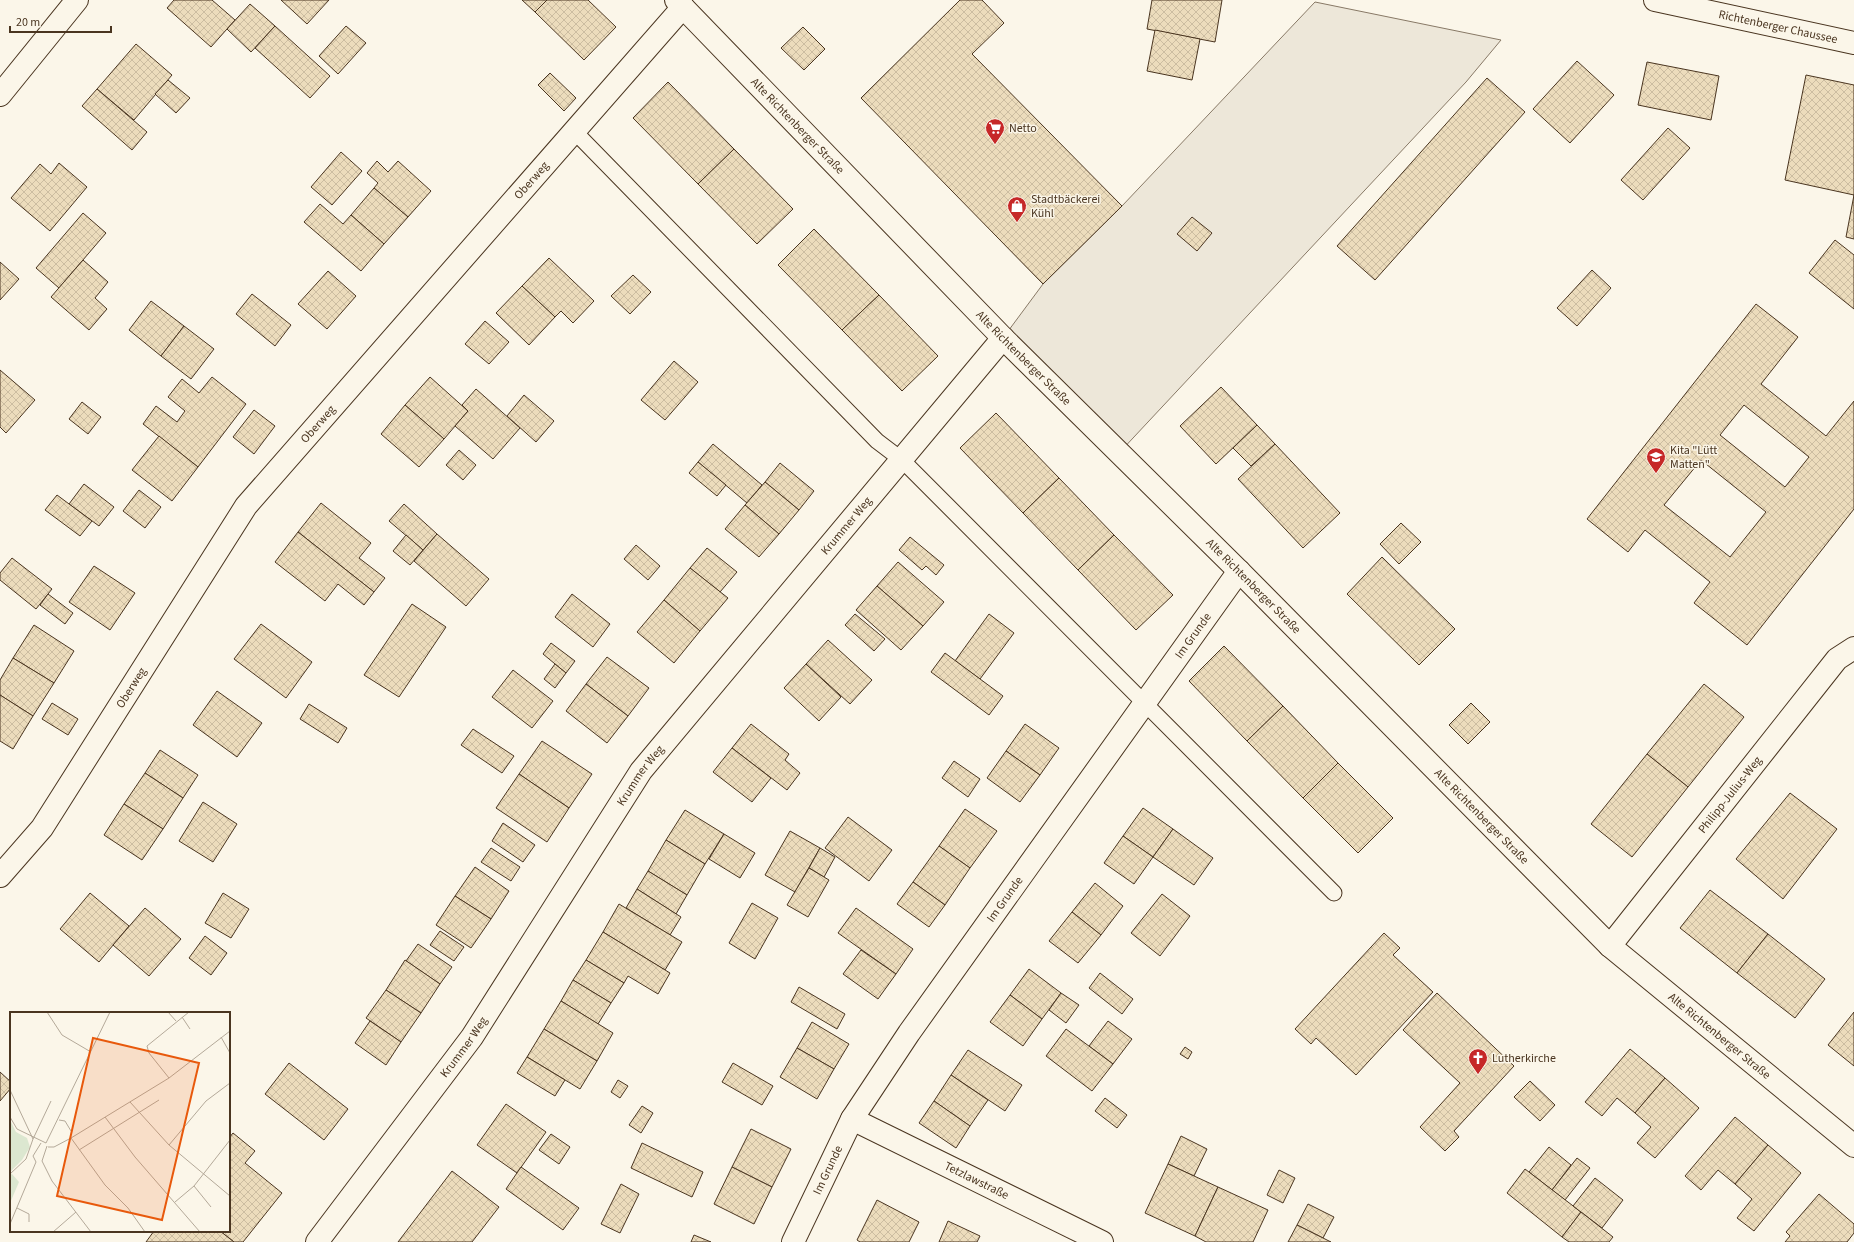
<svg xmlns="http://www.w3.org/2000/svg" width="1854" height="1242" viewBox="0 0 1854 1242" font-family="'Source Sans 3',sans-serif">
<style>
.parking{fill:#ede7d9;stroke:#887966}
.building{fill:url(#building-cross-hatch);stroke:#4a3520;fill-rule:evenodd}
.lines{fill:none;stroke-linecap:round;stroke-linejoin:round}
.lane-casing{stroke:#4a3520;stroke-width:17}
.street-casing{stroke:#4a3520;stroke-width:24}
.secondary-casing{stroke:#4a3520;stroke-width:24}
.lane{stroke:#fbf6e9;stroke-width:15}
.street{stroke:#fbf6e9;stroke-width:22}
.secondary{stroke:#fbf6e9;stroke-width:22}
.labels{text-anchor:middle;stroke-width:3;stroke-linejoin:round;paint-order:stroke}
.street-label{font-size:12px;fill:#4a3520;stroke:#fbf6e9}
.poi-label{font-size:12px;fill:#4a3520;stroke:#fbf6e9;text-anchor:start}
.inset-road{fill:none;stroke:#b4a999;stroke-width:1}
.view{fill:#e8590c;fill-opacity:0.15;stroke:#e8590c;stroke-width:2}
.inset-edge{fill:none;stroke:#4a3520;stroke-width:2}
</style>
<defs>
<pattern id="building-cross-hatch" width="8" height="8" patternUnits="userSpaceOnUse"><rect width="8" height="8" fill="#ecdcbc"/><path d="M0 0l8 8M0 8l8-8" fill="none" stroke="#ccbda1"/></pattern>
</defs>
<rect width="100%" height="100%" fill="#fbf6e9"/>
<polygon class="parking" points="1315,2 1501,40 1466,82 1119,453 1003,338 1043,284 1122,206"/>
<g class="building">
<polygon points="174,0 212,0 235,20 211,47 167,8"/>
<polygon points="281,0 329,0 307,24"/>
<polygon points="522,0 547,0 535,12"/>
<polygon points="547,0 588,0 616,27 584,60 535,12"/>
<polygon points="960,0 982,0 1004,23 972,54 1122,206 1043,284 861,98"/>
<polygon points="1152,0 1222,0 1215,42 1147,29"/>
<polygon points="250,4 275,26 251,52 227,29"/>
<polygon points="275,26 330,76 310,98 255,48"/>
<polygon points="346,26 366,43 338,74 319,56"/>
<polygon points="803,27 825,49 804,70 781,48"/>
<polygon points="1155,30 1200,39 1192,80 1147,71"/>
<polygon points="136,44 172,75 134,120 97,89"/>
<polygon points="1577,61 1614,95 1570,143 1533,109"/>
<polygon points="1647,62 1719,76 1711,120 1638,105"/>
<polygon points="550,73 576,98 564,111 538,85"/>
<polygon points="1806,75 1854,85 1854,195 1785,180"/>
<polygon points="1487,78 1525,112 1375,280 1337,246"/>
<polygon points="168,80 190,98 176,113 155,94"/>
<polygon points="668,82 734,149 698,184 633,118"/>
<polygon points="97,89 147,132 132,150 82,106"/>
<polygon points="1668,128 1690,148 1643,200 1621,180"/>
<polygon points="734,149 793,209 757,244 698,184"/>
<polygon points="341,152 362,171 332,205 311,187"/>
<polygon points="377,161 388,172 398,161 431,191 408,217 374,188 378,183 367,173"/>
<polygon points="59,163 87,187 50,231 11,198 40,164 51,174"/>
<polygon points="374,188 408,217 384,244 351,215"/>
<polygon points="1854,195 1854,239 1846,237"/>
<polygon points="320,204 343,224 351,215 384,244 361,271 304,222"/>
<polygon points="83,213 106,233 59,288 36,268"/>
<polygon points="1192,217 1212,233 1197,251 1177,234"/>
<polygon points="814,229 879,295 842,330 778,265"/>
<polygon points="1835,240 1854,255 1854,309 1809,273"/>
<polygon points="549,258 594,301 573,323 561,311 555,317 522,286"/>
<polygon points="83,260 108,282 95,298 107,309 89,330 51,297"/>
<polygon points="0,262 19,279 0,300"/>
<polygon points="1592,270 1611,288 1577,326 1557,308"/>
<polygon points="328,271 356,296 327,329 298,304"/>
<polygon points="633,275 651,292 630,314 611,296"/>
<polygon points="522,286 555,317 529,345 496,313"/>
<polygon points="252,294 291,325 275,346 236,314"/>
<polygon points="879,295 938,356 902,391 842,330"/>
<polygon points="151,301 184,326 161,356 129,330"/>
<path d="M1756,304l42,33 -37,47 65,52 28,-35v108l-107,136 -53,-42 16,-21 -65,-52 -17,22 -41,-33zM1744,405l65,52 -24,30 -65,-52zM1701,460l65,52 -36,45 -66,-52z"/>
<polygon points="485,321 509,342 489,364 465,344"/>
<polygon points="184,326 214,349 191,379 161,356"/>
<polygon points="674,361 698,382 665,420 641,400"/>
<polygon points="0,370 35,400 6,433 0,427"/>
<polygon points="212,377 246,404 198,467 143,424 156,406 177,422 185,411 168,397 182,379 199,393"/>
<polygon points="430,377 468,411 444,439 405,405"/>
<polygon points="1221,387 1257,425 1216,464 1180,426"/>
<polygon points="476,389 520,428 493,459 455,426 468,411 462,405"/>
<polygon points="524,395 554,421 536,442 507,416"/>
<polygon points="82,402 101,417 88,434 69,419"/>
<polygon points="405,405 444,439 419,467 381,434"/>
<polygon points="254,410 275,426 254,454 233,437"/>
<polygon points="996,413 1059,478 1023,513 960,448"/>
<polygon points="1257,425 1275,444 1251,466 1233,448"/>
<polygon points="159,436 198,467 172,501 132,470"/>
<polygon points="713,444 762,485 747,503 698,462"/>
<polygon points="1275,444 1340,513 1303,548 1238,479"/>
<polygon points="459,450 476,465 463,480 446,465"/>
<polygon points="698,462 726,485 717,496 689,473"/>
<polygon points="780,463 814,491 799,510 765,482"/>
<polygon points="1059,478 1114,535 1078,570 1023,513"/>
<polygon points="765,482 799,510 779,534 745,505"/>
<polygon points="84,484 114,507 99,526 69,504"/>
<polygon points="139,490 161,507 145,528 123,511"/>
<polygon points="57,495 92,521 80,536 45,510"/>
<polygon points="321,503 371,543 359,558 385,578 374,592 298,532"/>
<polygon points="404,504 437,534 423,550 389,521"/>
<polygon points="745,505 779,534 759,557 725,529"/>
<polygon points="1401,523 1421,542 1399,564 1380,544"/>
<polygon points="298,532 374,592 364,605 338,584 325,601 275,562"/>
<polygon points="437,534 489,579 466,606 414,561"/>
<polygon points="406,535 423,550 410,565 393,551"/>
<polygon points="1114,535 1173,595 1136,630 1078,570"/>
<polygon points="910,537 944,565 936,575 926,566 922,570 899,550"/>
<polygon points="636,545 660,566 648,580 624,559"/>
<polygon points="707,548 737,572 720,592 690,568"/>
<polygon points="1382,557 1455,629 1419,665 1347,594"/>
<polygon points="12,558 52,589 36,609 0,580 0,573"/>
<polygon points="898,562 944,602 923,626 877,586"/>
<polygon points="94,566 135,593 110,630 69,602"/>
<polygon points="690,568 728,598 700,631 664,600"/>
<polygon points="877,586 923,626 901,650 856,610"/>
<polygon points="48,594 73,613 65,624 40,605"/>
<polygon points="572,594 610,624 593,647 555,617"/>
<polygon points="664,600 700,631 674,663 637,632"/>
<polygon points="412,604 446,627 399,697 364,675"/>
<polygon points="855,614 885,639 874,651 845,625"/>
<polygon points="989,614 1014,633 980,679 955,661"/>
<polygon points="261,624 312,662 286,698 234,659"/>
<polygon points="34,625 74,651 54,683 13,658"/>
<polygon points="828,640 872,680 850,704 806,664"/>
<polygon points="551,643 575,661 566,673 543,654"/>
<polygon points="1224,646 1283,706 1247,741 1189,681"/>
<polygon points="945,653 1003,696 989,715 931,672"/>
<polygon points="607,657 649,688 628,716 586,684"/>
<polygon points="13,658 54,683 33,716 0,695 0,680"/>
<polygon points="555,664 566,673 555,688 544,679"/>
<polygon points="806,664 841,697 819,721 784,688"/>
<polygon points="513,670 553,701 532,728 492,697"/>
<polygon points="586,684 628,716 607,743 566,711"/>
<polygon points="1704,684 1744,717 1688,787 1647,754"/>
<polygon points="217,691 262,723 237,757 193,725"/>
<polygon points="0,695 33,716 13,749 0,741"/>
<polygon points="52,703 78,719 68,735 42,719"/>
<polygon points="1471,703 1490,722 1468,744 1449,725"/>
<polygon points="309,704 347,728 338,743 300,719"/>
<polygon points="1283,706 1338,763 1303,798 1247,741"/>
<polygon points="751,724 789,754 785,760 800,773 787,790 732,748"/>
<polygon points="1025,724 1059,748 1040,775 1006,751"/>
<polygon points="473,729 514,756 502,773 461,745"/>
<polygon points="542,741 592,774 569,808 519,774"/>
<polygon points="732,748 771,778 752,802 713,772"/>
<polygon points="160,750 198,775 183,798 145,773"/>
<polygon points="1006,751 1040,775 1020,802 987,778"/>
<polygon points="1647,754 1688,787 1632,857 1591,824"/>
<polygon points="954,761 980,779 968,797 942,778"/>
<polygon points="1338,763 1393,818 1358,853 1303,798"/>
<polygon points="145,773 183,798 163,829 124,804"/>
<polygon points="519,774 569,808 547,842 496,808"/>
<polygon points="1790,793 1837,829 1783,899 1736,859"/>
<polygon points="203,802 237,824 213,862 179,841"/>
<polygon points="124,804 163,829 142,860 104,835"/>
<polygon points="1143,808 1173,829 1153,857 1123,836"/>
<polygon points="965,809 997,831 970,868 939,846"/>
<polygon points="685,810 724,834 705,864 666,840"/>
<polygon points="848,817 892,850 869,881 825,848"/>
<polygon points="503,823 535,845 523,862 492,841"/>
<polygon points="1173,829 1213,858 1194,885 1153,857"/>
<polygon points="790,831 820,848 795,892 765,875"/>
<polygon points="724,834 755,853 740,878 709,859"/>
<polygon points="1123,836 1153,857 1134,884 1104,863"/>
<polygon points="666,840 705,864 687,895 648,871"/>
<polygon points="939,846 970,868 945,905 913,882"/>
<polygon points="491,848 520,867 511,881 481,862"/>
<polygon points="820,848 835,857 824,877 809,868"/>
<polygon points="475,867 509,891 491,919 455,896"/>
<polygon points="809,868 829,880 808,917 787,905"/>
<polygon points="648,871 687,895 676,914 637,889"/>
<polygon points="913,882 945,905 929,927 897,904"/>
<polygon points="1095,883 1123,906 1101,935 1072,912"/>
<polygon points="637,889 681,917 670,935 626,908"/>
<polygon points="1710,890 1768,934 1737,973 1680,928"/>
<polygon points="90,893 129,926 99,962 60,929"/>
<polygon points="223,893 249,909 231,938 205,923"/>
<polygon points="1162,894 1190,916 1160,956 1131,933"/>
<polygon points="455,896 491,919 471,948 436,925"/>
<polygon points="752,903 778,918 755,959 729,943"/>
<polygon points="619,904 682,942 665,970 603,932"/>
<polygon points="145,908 181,939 149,976 113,945"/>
<polygon points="856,908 913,949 896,974 838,933"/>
<polygon points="1072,912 1101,935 1078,963 1049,941"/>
<polygon points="440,931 464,947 454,961 430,945"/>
<polygon points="603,932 670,973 658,994 628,976 624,983 586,960"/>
<polygon points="1384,933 1400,948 1393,955 1433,992 1356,1075 1316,1038 1311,1044 1295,1029"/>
<polygon points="1768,934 1825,979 1795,1018 1737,973"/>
<polygon points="205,936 227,953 211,975 189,958"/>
<polygon points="418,944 452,967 440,984 406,961"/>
<polygon points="861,950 896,974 878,999 843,974"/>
<polygon points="405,960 440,984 421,1013 386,990"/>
<polygon points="586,960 624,983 611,1003 573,980"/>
<polygon points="1029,969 1061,993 1042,1019 1010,995"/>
<polygon points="1100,973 1133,999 1122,1014 1089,988"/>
<polygon points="573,980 611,1003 598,1024 561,1001"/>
<polygon points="799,987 845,1014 837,1029 791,1002"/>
<polygon points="386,990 421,1013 401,1042 366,1018"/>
<polygon points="1061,993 1079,1005 1066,1023 1049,1010"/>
<polygon points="1437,993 1514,1066 1454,1131 1459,1137 1445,1151 1420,1127 1460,1083 1403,1030"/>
<polygon points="1010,995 1042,1019 1023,1046 990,1022"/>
<polygon points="561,1001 613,1033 597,1061 544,1029"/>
<polygon points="1854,1012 1854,1066 1828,1045"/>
<polygon points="370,1021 401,1042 386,1065 355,1043"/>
<polygon points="1108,1021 1132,1039 1113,1064 1089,1046"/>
<polygon points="812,1022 849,1044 834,1069 797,1048"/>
<polygon points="544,1029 597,1061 580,1089 527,1057"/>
<polygon points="1066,1029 1113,1064 1092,1091 1046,1056"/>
<polygon points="1185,1047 1192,1052 1188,1059 1180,1054"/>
<polygon points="797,1048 834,1069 817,1099 780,1077"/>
<polygon points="1630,1049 1665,1078 1635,1113 1617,1098 1602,1116 1585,1102"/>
<polygon points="968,1050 1022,1085 1005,1111 951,1075"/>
<polygon points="527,1057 565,1080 555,1096 517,1073"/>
<polygon points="289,1063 348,1109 324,1140 265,1094"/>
<polygon points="733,1063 773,1086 762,1105 722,1082"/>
<polygon points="0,1072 11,1082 11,1088 0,1101"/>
<polygon points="951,1075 988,1100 970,1126 934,1101"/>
<polygon points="1665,1078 1699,1108 1655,1158 1637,1143 1651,1127 1635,1113"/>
<polygon points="618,1080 628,1086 620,1098 611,1092"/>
<polygon points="1530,1081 1555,1105 1540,1121 1514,1097"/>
<polygon points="1105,1098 1127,1115 1117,1128 1095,1111"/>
<polygon points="934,1101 970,1126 956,1148 919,1123"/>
<polygon points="506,1104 546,1132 517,1173 477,1145"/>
<polygon points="642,1106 653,1113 641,1133 629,1125"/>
<polygon points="1735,1117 1768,1145 1735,1184 1718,1170 1701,1190 1685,1176"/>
<polygon points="751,1129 791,1149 772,1187 732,1167"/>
<polygon points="233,1133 255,1151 245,1163 282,1193 243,1242 234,1242 220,1231 229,1231 229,1138"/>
<polygon points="551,1134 570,1147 559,1164 539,1150"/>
<polygon points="1181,1136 1207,1149 1194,1176 1168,1164"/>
<polygon points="642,1143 703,1172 692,1197 631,1168"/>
<polygon points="1768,1145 1801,1173 1754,1231 1737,1218 1752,1199 1735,1184"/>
<polygon points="1549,1147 1571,1165 1552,1190 1529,1172"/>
<polygon points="1577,1158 1590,1168 1565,1200 1552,1190"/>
<polygon points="1168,1164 1218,1187 1195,1236 1145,1213"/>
<polygon points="521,1167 579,1208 563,1230 506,1189"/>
<polygon points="732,1167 772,1187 754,1224 714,1204"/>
<polygon points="1525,1169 1581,1212 1562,1237 1507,1193"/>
<polygon points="1279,1170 1295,1178 1283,1203 1267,1195"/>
<polygon points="452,1171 499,1207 472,1242 398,1242"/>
<polygon points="1595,1178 1623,1200 1602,1228 1573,1206"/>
<polygon points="621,1184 639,1194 620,1233 601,1224"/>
<polygon points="1218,1187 1268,1210 1253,1242 1206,1242 1195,1236"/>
<polygon points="1819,1194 1854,1224 1854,1233 1847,1242 1785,1242 1790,1236 1786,1232"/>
<polygon points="877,1200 919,1222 909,1242 860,1242 857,1240"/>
<polygon points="1308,1204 1334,1217 1323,1238 1297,1225"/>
<polygon points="1581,1212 1613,1237 1609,1242 1569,1242 1562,1237"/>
<polygon points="948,1221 980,1236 977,1242 939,1242"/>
<polygon points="1297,1225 1331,1242 1288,1242"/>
<polygon points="154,1231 220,1231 234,1242 146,1242"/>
<polygon points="694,1235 711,1242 691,1242"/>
</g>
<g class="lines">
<g class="lane-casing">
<polyline id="lane" points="575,132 877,441 902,460 1334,893"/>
</g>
<g class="street-casing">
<g id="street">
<path id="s1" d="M676,0l327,338 236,233 371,375 244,200"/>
<polyline points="0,95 77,0"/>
<path id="s2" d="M0,876l42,-48 204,-322 437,-499"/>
<path id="s3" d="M1610,946l227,-287 17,-11"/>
<path id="s4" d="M852,1119l250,123"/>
<path id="s5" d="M317,1242l155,-205 169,-266 362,-433"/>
<path id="s6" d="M793,1242l59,-123 57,-86 330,-462"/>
</g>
</g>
<g class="secondary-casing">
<g id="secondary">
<path id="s7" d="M1655,0l199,43"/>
</g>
</g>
<use href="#lane" class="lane"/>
<use href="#street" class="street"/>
<use href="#secondary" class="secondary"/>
</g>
<defs>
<g id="supermarket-pin" transform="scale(1)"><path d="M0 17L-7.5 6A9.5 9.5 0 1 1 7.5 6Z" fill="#c62828" stroke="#fbf6e9"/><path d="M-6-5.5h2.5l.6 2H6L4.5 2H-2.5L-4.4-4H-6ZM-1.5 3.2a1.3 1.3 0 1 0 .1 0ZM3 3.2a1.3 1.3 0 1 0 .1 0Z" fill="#fff"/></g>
<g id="shop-pin" transform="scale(1)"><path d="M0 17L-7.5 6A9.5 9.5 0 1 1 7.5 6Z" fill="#c62828" stroke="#fbf6e9"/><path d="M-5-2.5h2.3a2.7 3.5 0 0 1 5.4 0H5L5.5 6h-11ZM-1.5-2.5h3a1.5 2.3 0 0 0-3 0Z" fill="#fff"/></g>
<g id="school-pin" transform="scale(1)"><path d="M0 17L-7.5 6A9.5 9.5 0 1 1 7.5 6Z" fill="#c62828" stroke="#fbf6e9"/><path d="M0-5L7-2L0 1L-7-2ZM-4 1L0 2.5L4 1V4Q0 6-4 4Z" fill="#fff"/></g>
<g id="church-pin" transform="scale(1)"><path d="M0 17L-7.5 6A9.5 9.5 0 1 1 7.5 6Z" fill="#c62828" stroke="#fbf6e9"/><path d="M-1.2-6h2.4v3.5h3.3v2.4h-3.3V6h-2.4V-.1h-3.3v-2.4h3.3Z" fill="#fff"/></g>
</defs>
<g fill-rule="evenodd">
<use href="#supermarket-pin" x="995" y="128"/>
<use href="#shop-pin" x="1017" y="206"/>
<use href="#school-pin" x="1656" y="457"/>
<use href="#church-pin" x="1478" y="1058"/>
</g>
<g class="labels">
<g class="street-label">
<text dy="4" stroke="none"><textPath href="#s7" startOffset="126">Richtenberger Chaussee</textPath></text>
<text dy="4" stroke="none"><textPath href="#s1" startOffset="175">Alte Richtenberger Straße</textPath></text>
<text dy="4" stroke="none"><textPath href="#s2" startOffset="878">Oberweg</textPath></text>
<text dy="4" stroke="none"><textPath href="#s1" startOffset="499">Alte Richtenberger Straße</textPath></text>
<text dy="4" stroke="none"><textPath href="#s2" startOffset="554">Oberweg</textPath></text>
<text dy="4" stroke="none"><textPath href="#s5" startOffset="892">Krummer Weg</textPath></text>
<text dy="4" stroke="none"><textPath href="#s1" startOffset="823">Alte Richtenberger Straße</textPath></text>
<text dy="4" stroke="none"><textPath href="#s6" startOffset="728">Im Grunde</textPath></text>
<text dy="4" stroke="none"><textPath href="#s2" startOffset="230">Oberweg</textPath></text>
<text dy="4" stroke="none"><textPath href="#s5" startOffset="568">Krummer Weg</textPath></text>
<text dy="4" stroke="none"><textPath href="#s3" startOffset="193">Philipp-Julius-Weg</textPath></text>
<text dy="4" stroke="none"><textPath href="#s1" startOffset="1147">Alte Richtenberger Straße</textPath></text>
<text dy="4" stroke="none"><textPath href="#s6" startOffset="404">Im Grunde</textPath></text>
<text dy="4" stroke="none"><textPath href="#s1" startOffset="1471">Alte Richtenberger Straße</textPath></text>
<text dy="4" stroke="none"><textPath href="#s5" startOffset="244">Krummer Weg</textPath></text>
<text dy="4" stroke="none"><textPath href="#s6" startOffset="80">Im Grunde</textPath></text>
<text dy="4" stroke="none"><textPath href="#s4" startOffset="139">Tetzlawstraße</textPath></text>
</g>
<g class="poi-label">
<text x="1009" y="132">Netto</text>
<text x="1031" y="203">Stadtbäckerei<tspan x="1031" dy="14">Kühl</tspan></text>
<text x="1670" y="454">Kita "Lütt<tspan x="1670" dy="14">Matten"</tspan></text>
<text x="1492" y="1062">Lutherkirche</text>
</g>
</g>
<g transform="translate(10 1012)">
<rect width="220" height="220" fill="#fbf6e9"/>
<path d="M0,108l6,12 11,6 3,9 -8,13 -12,12zM2,162l7,8 -9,21v-28z" fill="#dce7d0"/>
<path class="inset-road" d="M37,0l15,23 29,17M158,0l8,9M172,5l8,12M211,25l9,16M159,66l-20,-25 -2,-7 42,-34M0,78l23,49 18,-38M120,90l39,43 61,51M0,105l7,12 29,14M95,105l30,40 65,75M49,108l6,1 6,10M61,126l34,47 23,23 17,24M36,131l64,-131M159,133l37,-44 24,-18M38,135h6l17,-9 98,-60 61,-47M69,138l80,-50M32,149l10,20 39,51M32,149l5,-15M26,150l-3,-6 8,-13M0,162l16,-15 7,-20M184,174l17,21M165,190l19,-16 36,-46M7,196l12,6v8M0,212l26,-62M43,220l23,-20"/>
<path class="view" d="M83,26l106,25 -37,157 -105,-24z"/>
<rect width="220" height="220" class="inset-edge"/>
</g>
<path d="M10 26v6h101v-6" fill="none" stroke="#4a3520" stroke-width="2"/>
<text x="16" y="26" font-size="12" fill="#4a3520" stroke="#fbf6e9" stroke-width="3" paint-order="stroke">20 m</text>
</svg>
